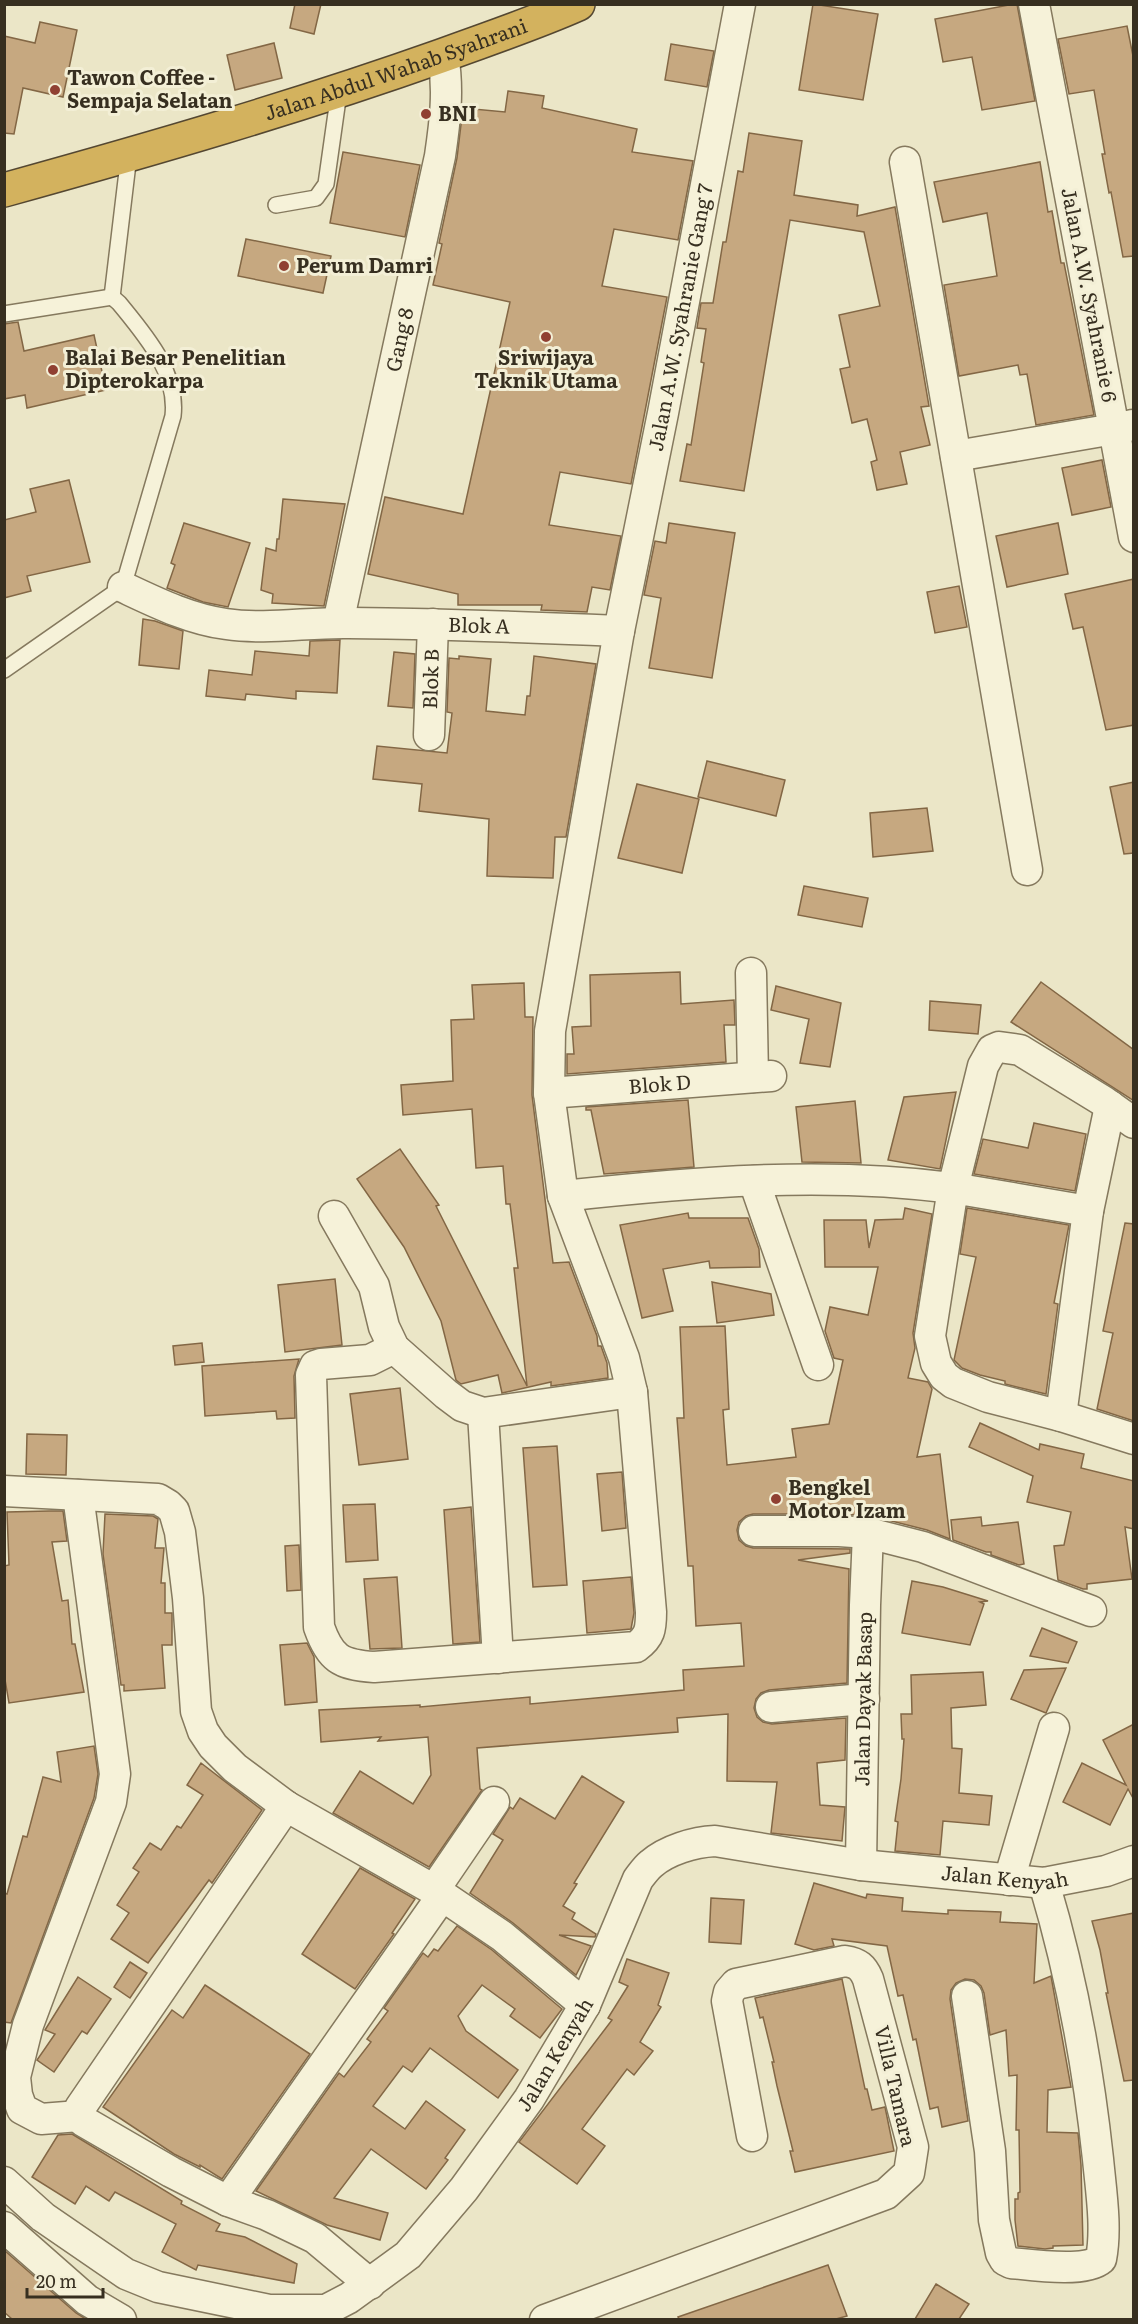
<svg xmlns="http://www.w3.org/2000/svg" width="1138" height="2324" viewBox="0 0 1138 2324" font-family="Literata,serif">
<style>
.building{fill:#c6a880;stroke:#836745;stroke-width:1.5}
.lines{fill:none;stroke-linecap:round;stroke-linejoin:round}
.lane-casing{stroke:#85795e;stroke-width:18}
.street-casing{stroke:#85795e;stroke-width:33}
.highway-casing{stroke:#544731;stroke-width:36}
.lane{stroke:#f6f2d9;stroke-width:15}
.street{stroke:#f6f2d9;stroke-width:30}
.highway{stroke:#d3b25e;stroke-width:33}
.poi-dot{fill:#904032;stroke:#f3efd6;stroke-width:2}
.labels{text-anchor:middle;stroke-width:6;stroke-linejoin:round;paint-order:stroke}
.street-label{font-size:20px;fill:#372f20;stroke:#f3efd6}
.poi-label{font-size:20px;font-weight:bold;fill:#372f20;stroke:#f3efd6;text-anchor:start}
</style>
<rect width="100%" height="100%" fill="#ebe6c7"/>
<g class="building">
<polygon points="295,4 321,4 314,34 290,28"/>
<polygon points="813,4 878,14 863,100 799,90"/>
<polygon points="1014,4 1017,4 1035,101 982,110 972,57 943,62 935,19"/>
<polygon points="40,22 77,30 63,97 23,88 14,134 4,133 4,36 35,43"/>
<polygon points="1127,26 1134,61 1134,256 1123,257 1111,192 1109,193 1102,154 1105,154 1094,90 1069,94 1058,39"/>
<polygon points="274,43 282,78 235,90 227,55"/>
<polygon points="671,44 714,51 707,87 665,80"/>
<polygon points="508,91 544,96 542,108 637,129 632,152 693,161 678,240 614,229 602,286 667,297 631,484 560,472 549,525 621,536 610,590 592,587 587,612 541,610 542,605 458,605 458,594 368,574 385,497 463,514 510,302 433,285 442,244 439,243 457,158 463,108 505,112"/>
<polygon points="749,133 802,141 794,195 858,205 857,216 895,207 929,406 921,407 930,445 900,452 907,484 877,490 871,462 877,460 867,419 852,423 840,369 850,367 839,315 880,306 864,232 790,220 744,491 680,481 687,444 691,445 704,363 701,362 706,329 697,328 701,303 713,303 723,242 726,242 738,171 743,172"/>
<polygon points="343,152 420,165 405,237 330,223"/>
<polygon points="1040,162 1048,212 1052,211 1061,263 1064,263 1094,415 1036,425 1027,374 1020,375 1018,365 959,376 944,285 997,276 987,213 943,222 934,182"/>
<polygon points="246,239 331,256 323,293 238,276"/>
<polygon points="18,322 24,351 94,335 106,390 27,408 25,395 4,399 4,324"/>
<polygon points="1102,460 1111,507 1072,515 1062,468"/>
<polygon points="69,480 90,562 27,576 31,591 4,598 4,520 36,512 30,489"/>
<polygon points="283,499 345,504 324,606 272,603 273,594 261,590 266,548 276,551 277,539 279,539"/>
<polygon points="184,523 250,543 228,607 203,602 167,588 175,565 171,563"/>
<polygon points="669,523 735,533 712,678 649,668 661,598 644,595 655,541 666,543"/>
<polygon points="1058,523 1068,574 1007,587 996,536"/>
<polygon points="1134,579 1134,725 1106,730 1083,627 1073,629 1065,594"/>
<polygon points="959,586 967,627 935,633 927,592"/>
<polygon points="143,619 155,621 183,631 179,669 139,665"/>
<polygon points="340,640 337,693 296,691 296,699 246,694 245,700 206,696 209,670 252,675 255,651 309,656 310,641"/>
<polygon points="394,652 415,654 413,708 388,706"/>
<polygon points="459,656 491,659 486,711 525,715 527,696 530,696 534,656 596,664 566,837 555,837 553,878 487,876 489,819 419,811 422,784 373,779 377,746 447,753 452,713 447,712 449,658 459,659"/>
<polygon points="707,761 785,780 776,816 698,797"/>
<polygon points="1134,782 1134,853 1124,854 1110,787"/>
<polygon points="637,784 699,799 682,873 618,858"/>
<polygon points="927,808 933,851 873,857 870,813"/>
<polygon points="804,886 868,898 862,927 798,915"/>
<polygon points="680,972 681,1004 734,1000 735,1025 724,1025 726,1062 567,1074 567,1054 574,1054 572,1027 591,1026 590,975"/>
<polygon points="1041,982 1134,1050 1134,1101 1011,1022"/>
<polygon points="524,983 525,1017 533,1017 532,1095 553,1263 569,1262 597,1336 598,1346 601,1346 607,1363 608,1378 551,1386 551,1382 502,1393 498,1375 461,1384 456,1380 441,1321 404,1247 357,1179 400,1149 439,1205 436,1206 527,1386 514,1268 518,1268 510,1204 506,1204 503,1166 476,1168 472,1109 403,1115 401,1085 453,1081 451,1020 474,1019 472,985"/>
<polygon points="776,986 841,1003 830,1067 800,1063 809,1019 771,1010"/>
<polygon points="930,1001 981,1005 978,1034 929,1030"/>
<polygon points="956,1092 940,1169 888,1160 904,1097"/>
<polygon points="688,1100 694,1167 604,1174 591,1110 586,1110 586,1107"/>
<polygon points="855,1101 861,1163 802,1162 796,1107"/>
<polygon points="1034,1123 1086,1134 1075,1191 974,1174 983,1139 1028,1148"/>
<polygon points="905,1208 932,1214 913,1333 915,1348 908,1378 928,1382 932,1389 917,1457 940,1454 950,1539 927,1530 872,1516 840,1514 753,1514 746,1516 739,1522 737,1530 739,1540 746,1546 753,1548 850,1549 850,1553 798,1560 849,1569 847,1683 769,1690 761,1693 756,1699 754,1708 757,1717 763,1722 772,1724 846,1718 845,1760 817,1763 820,1805 845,1807 842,1841 771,1833 777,1782 727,1781 728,1714 677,1718 678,1732 477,1748 480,1789 482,1790 429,1867 333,1813 360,1771 413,1804 431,1775 428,1737 378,1741 381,1737 321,1742 319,1710 420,1705 420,1707 530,1697 530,1704 684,1690 683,1670 744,1666 741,1623 696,1626 693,1566 688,1566 677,1418 684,1418 680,1327 725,1326 729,1409 723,1410 727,1465 796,1457 792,1429 829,1424 843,1360 834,1358 825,1331 830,1307 868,1315 878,1267 825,1267 824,1220 866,1220 869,1248 875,1220 903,1219"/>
<polygon points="967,1208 1069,1225 1054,1303 1058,1304 1046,1394 1005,1384 1005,1381 980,1375 962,1368 954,1360 976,1257 960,1254"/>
<polygon points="688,1213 689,1218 748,1218 759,1249 760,1267 710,1268 709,1261 663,1269 673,1311 642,1318 620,1225"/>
<polygon points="1125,1223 1134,1224 1134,1421 1097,1409 1113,1333 1103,1331"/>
<polygon points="335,1279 342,1345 285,1352 278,1285"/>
<polygon points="712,1282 771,1294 774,1315 717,1323"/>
<polygon points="202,1343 204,1362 175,1365 173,1346"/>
<polygon points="299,1359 294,1376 295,1418 277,1419 276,1411 205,1416 202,1366"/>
<polygon points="400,1388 408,1459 359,1465 350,1394"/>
<polygon points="980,1423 1039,1450 1040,1444 1084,1454 1081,1468 1134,1481 1134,1529 1125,1527 1132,1579 1087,1584 1087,1589 1083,1589 1058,1580 1054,1546 1064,1545 1071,1512 1027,1502 1033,1476 969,1447"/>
<polygon points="27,1434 67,1435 66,1475 26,1474"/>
<polygon points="557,1446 567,1585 533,1587 523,1448"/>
<polygon points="622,1472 626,1528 602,1531 597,1474"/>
<polygon points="375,1504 378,1560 346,1562 343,1505"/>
<polygon points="471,1507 480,1642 453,1644 444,1510"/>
<polygon points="49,1511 63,1511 67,1541 52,1542 62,1601 68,1600 72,1644 75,1644 84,1692 9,1703 4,1674 4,1566 9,1565 7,1512"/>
<polygon points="105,1514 153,1516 158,1519 155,1548 164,1548 161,1583 165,1583 165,1613 172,1613 172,1645 162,1645 165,1688 124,1691 124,1685 121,1685 103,1554"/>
<polygon points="981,1517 982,1526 1018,1522 1024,1564 1019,1565 991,1555 991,1552 986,1552 953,1540 951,1520"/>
<polygon points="299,1545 301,1590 287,1591 285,1546"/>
<polygon points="397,1577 402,1648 370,1649 364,1579"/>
<polygon points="631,1577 634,1613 631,1629 587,1633 583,1581"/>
<polygon points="912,1581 943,1587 988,1601 980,1602 984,1604 970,1645 902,1633"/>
<polygon points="1042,1628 1077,1642 1068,1663 1030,1656"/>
<polygon points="307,1643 314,1657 317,1702 285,1705 280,1645"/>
<polygon points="1066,1668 1046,1713 1011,1699 1024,1670"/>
<polygon points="983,1672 986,1705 951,1708 952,1748 962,1749 959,1793 992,1796 989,1825 943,1821 940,1855 895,1851 898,1822 895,1821 901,1779 904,1739 902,1739 901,1714 912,1714 911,1675"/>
<polygon points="1134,1724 1134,1800 1128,1789 1110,1825 1063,1802 1082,1763 1126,1785 1103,1740"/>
<polygon points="94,1746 98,1774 94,1798 11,2023 4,2022 4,1893 7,1894 23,1836 27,1837 43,1777 61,1782 57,1752"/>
<polygon points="201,1763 262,1810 212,1883 209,1880 148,1963 111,1939 129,1913 117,1905 139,1872 133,1868 150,1843 161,1850 177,1826 181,1828 203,1795 187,1785"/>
<polygon points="582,1776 624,1802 574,1883 577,1884 563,1906 575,1913 572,1919 596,1934 595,1937 559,1935 591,1946 576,1975 513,1923 470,1893 503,1840 493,1834 510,1807 513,1809 520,1798 555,1819"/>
<polygon points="360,1868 415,1899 392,1933 394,1934 355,1989 302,1954"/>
<polygon points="814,1883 866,1898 867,1894 903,1898 902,1911 948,1914 948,1910 1001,1912 1000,1922 1037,1924 1034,1983 1051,1976 1071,2087 1048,2090 1047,2132 1078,2133 1081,2165 1083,2245 1053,2246 1053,2248 1045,2249 1018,2246 1015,2220 1015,2199 1018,2199 1018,2193 1020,2192 1019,2130 1016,2130 1017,2075 1009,2076 1006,2030 990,2035 984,1993 981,1986 974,1980 965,1979 956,1983 951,1990 950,1999 968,2121 942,2127 938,2107 930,2109 916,2039 913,2040 903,1995 898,1996 887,1946 832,1939 834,1946 814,1950 795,1944"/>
<polygon points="711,1898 744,1900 741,1944 709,1942"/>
<polygon points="1134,1913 1134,2080 1124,2081 1106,1993 1108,1993 1100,1950 1092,1921"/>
<polygon points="457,1926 492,1950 562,2009 540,2038 510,2016 515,2009 482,1985 458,2016 466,2031 518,2070 498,2098 430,2048 412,2072 403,2066 373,2106 405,2129 426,2101 465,2130 445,2158 448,2160 426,2189 371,2149 334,2198 388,2213 380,2240 327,2225 256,2191 339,2073 344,2077 371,2042 367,2039 388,2011 384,2008 423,1953 428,1957 434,1949 438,1951"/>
<polygon points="627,1959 669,1973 658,2005 661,2007 640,2042 653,2051 634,2075 627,2069 582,2129 605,2146 577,2184 519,2142 612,2020 608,2018 628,1986 619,1982"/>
<polygon points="130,1962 147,1973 130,1998 114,1987"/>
<polygon points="78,1977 111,1999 87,2034 82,2031 54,2072 37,2060 55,2034 45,2030"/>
<polygon points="842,1979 865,2089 867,2089 872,2110 885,2107 894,2151 795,2172 790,2151 793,2151 777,2086 772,2062 774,2062 763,2017 760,2018 755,1998"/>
<polygon points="205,1985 310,2054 222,2179 200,2165 200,2167 174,2154 103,2107 172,2010 183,2018"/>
<polygon points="72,2134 182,2201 181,2204 220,2224 216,2231 245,2237 297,2264 294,2283 198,2265 196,2270 162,2252 176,2224 115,2192 109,2201 86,2186 75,2204 32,2177 58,2135"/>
<polygon points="4,2250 76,2313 86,2319 12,2319 4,2312"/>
<polygon points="828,2265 847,2316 836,2319 679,2319 678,2317"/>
<polygon points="936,2284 969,2304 959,2319 915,2319"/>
</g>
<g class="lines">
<g class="lane-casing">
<g id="lane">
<polyline points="276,205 316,198 326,184 339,92"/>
<polyline points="112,297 129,155"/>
<polyline points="4,314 112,297"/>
<path d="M4,670l119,-83 50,-171c5,-44 -28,-81 -54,-113l-7,-6"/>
</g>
</g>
<g class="street-casing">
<g id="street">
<polyline points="905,162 1027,870"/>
<polyline points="1133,425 1114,429 1134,537"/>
<polyline points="956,456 1114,429 1034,4"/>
<path id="s1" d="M123,587c32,15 66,32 103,37 41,6 82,-2 123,-1 90,1 180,4 270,8"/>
<path id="s2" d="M338,623l102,-467c5,-34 9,-66 3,-101"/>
<path id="s3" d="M429,735l4,-111"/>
<polyline points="751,973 753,1077"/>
<path id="s4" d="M549,1093l222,-17"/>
<polyline points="754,1181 818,1365"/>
<path d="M563,1196c129,-14 261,-25 390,-8l30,-122 9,-16 7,-3 21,3 83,51 31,22"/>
<polyline points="1088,1211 953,1188 930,1336 936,1363 944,1376 953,1383 988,1397 1061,1416 1134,1439"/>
<polyline points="334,1216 374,1286 384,1327 394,1348 446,1394 462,1406 483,1413 632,1392"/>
<path id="s5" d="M394,1348l-24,12 -49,4 -6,2 -4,9 8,252c11,31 21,38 55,40l262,-20c14,-10 15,-18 15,-35l-19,-220 -8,-34 -61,-162 -14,-103 1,-62 69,-400 44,-218 77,-409"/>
<polyline points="483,1413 498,1658"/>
<polyline points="1061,1416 1088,1211 1110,1106"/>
<polyline points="4,1491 158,1499 168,1505 174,1511 180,1532 188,1598 196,1711 203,1731 213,1746 235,1768 286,1806 434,1890 502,1936 585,2005"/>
<polyline points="78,1495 115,1774 111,1802 28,2025 15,2077 17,2095 22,2109 41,2119 79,2116"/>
<polyline points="754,1531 839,1531 868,1533 923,1547 1091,1611"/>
<polyline points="771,1707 864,1699"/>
<polyline points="286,1806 80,2108 79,2116 83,2121 171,2172 228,2201 267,2215 315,2238 370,2284"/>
<path id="s6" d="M861,1865l4,-260 3,-72"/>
<polyline points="1009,1880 1054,1728"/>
<polyline points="434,1890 494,1802"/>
<path d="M967,1996l23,155 4,69 7,33 4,7 6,3c21,2 74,10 90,-4 6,-31 0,-68 -3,-100 -10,-93 -27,-186 -54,-276"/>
<path id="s7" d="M4,2182l39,35 83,57 32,13 111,23h57l23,-12 59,-43 56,-66 65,-90 56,-94 53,-126c4,-5 8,-11 13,-15 16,-14 43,-22 64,-23l146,24 183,18 62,-12 28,-10"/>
<polyline points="228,2201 442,1896"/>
<polyline points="4,2227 87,2300 121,2320"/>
<path d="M545,2320l341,-126 23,-21 4,-26 -45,-168c-5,-12 -10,-16 -23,-18l-109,23 -7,8 -2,9 25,135"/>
</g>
</g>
<g class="highway-casing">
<g id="highway">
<path id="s8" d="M4,190c148,-41 293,-83 437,-134 46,-17 92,-32 137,-52"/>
</g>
</g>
<use href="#lane" class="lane"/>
<use href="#street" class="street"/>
<use href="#highway" class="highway"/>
</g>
<g class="poi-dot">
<circle cx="55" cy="90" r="6"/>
<circle cx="426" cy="114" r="6"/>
<circle cx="284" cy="266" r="6"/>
<circle cx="546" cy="337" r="6"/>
<circle cx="53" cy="370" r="6"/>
<circle cx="776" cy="1499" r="6"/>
</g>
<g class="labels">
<g class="street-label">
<text dy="7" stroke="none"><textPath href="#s8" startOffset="410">Jalan Abdul Wahab Syahrani</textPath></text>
<text transform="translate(1089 295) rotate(79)" y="7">Jalan A.W. Syahranie 6</text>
<text dy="7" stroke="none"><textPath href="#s5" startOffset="2042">Jalan A.W. Syahranie Gang 7</textPath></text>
<text dy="7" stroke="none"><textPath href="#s2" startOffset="290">Gang 8</textPath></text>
<text dy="7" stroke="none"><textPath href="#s1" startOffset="363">Blok A</textPath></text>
<text dy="7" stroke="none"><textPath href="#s3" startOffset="56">Blok B</textPath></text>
<text dy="7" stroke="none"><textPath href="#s4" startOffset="111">Blok D</textPath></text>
<text dy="7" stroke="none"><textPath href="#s6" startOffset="166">Jalan Dayak Basap</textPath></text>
<text dy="7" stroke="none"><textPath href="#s7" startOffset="1282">Jalan Kenyah</textPath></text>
<text dy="7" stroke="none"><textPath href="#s7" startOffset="706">Jalan Kenyah</textPath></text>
<text transform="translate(895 2086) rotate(77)" y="7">Villa Tamara</text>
</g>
<g class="poi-label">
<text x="67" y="85">Tawon Coffee -<tspan x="67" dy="23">Sempaja Selatan</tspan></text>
<text x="438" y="121">BNI</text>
<text x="296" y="273">Perum Damri</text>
<text x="65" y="365">Balai Besar Penelitian<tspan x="65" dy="23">Dipterokarpa</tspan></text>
<text x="546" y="365" text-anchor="middle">Sriwijaya<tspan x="546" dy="23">Teknik Utama</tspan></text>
<text x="788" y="1495">Bengkel<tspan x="788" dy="23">Motor Izam</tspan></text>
</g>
</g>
<rect width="1138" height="2324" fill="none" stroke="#372f20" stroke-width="12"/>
<path d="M27 2288v9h76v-9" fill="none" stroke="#372f20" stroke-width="3"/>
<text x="36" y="2288" font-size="18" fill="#372f20" stroke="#f3efd6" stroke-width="4.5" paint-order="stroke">20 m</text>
</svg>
